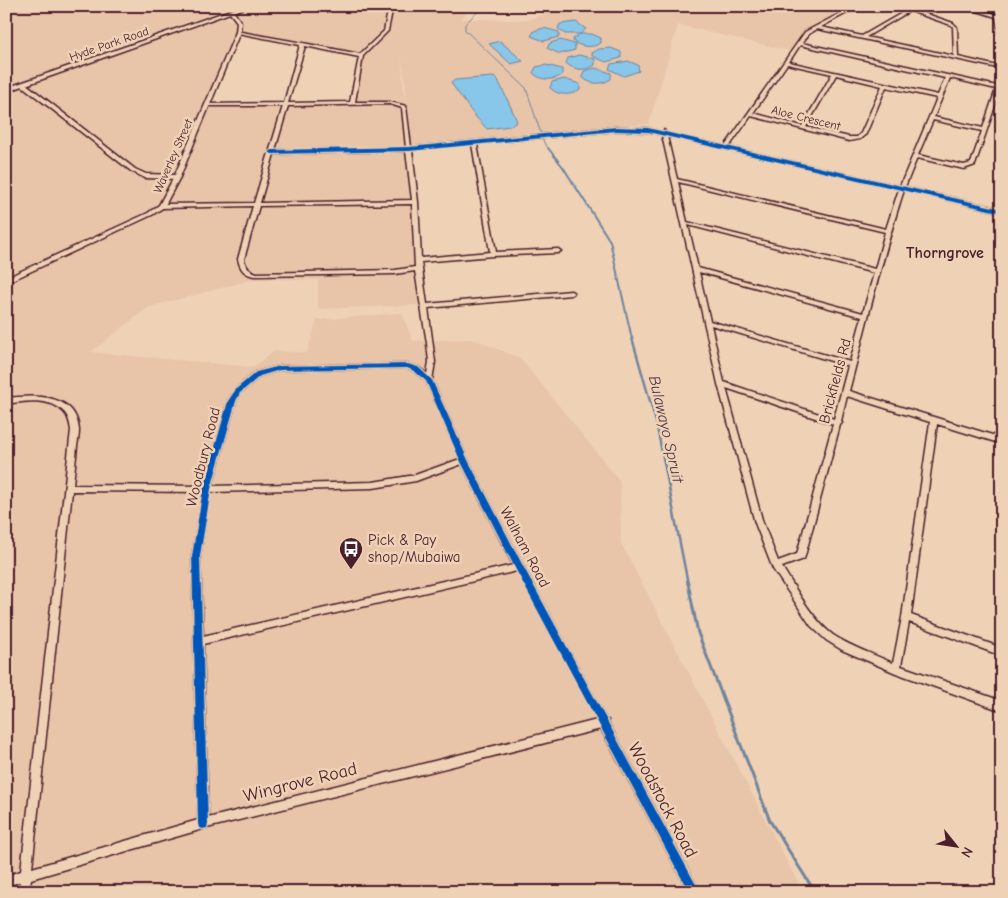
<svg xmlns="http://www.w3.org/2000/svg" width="1008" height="898" viewBox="0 0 1008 898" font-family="'Comic Neue',sans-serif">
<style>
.built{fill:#e8c4a9}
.water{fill:#88c7e9;stroke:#6f849d}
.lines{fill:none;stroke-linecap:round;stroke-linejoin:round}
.stream-far3{stroke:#6f849d;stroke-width:1}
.stream-far2{stroke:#6f849d;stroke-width:2}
.stream-far1{stroke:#6f849d;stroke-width:2.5}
.stream{stroke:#6f849d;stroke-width:3}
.minor-casing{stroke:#4a1f2b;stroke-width:3}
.tertiary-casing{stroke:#4a1f2b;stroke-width:3}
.minor{fill:#efd2b6;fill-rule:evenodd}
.tertiary{fill:#efd2b6;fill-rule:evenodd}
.cycleway-casing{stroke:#efd2b6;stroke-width:3}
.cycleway{fill:#0057b8;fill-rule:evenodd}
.labels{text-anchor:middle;stroke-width:5;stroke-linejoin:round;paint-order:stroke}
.far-street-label{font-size:12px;fill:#4a1f2b;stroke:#efd2b6}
.street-label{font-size:15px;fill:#4a1f2b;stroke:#efd2b6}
.poi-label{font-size:15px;fill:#4a1f2b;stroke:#efd2b6;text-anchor:start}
.far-district-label{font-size:16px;font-weight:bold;fill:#4a1f2b;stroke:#efd2b6}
.water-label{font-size:16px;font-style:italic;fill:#533848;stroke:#efd2b6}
.near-street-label{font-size:18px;fill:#4a1f2b;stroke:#efd2b6}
</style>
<rect width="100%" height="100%" fill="#efd2b6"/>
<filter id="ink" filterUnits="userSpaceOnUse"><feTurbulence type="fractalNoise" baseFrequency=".02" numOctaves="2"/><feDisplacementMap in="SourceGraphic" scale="10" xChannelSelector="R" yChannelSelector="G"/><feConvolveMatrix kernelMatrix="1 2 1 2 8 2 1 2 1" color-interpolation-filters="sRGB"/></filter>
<g filter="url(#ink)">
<g class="built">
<polygon points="6,6 234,6 6,87"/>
<polygon points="254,6 440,6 436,9 468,9 462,19 528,20 566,6 850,6 805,30 790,51 678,25 649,124 537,132 411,147 409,113 406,106 406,87 401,56 422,305 318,309 318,280 255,279 149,307 91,352 253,367 274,351 307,353 317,320 402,313 413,341 473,339 520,358 620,481 621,543 803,892 6,892 6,93 225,17 239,24 206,105 283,106 353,104 362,57 384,36 390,21 386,21 383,33 361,56 241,32 243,23 235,14"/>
</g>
<g class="water">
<path d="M576,22l10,7 -6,5h12l9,4v5c-8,5 -20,5 -28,-2v-2l7,-5h-15l-7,-5 2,-5z"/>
<polygon points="544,28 559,32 559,37 544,41 531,36 534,31"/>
<polygon points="560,40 575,44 575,50 560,54 547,48 550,43"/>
<polygon points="500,41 523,61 511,64 489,44"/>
<polygon points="611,48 621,52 621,58 606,62 592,56 592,53 599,49"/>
<path d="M579,55l16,4v6c-9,6 -21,6 -29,-2l2,-5z"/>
<polygon points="628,61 638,65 639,71 624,76 609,69 611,64"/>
<path d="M546,65l16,4v6c-9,6 -21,6 -29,-2l3,-6z"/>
<path d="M595,68l16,5v6c-9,6 -21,6 -29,-2l2,-6z"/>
<polygon points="492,77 497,78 515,116 517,122 510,126 487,129 474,115 451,83 455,80"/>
<path d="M564,79l16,5v6c-9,6 -22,6 -30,-2l2,-6z"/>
</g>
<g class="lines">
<polyline class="stream-far3" points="487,6 476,13 465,24 465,30 526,88 544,143 549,149"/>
<polyline class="stream-far2" points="548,148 563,167 610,241 632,339"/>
<polyline class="stream-far1" points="632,338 656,422 688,584"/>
<polyline class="stream" points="688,583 698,633 770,821 815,892"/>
<g class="minor-casing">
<g id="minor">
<path d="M389,6h4l-5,25 -25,25 -8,46h35l16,4 5,41 205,-20 32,1 14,4 2,-2 3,3 58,13 80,-114 49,-26h6l-39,21 41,9 45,-26 -11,-4h7l50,17 4,4 1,30 44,10v2l-185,-40 -8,5 -7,9 195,43 3,-8 2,-1 -1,11 -26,77 -11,4 -47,-11 -12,29 97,22v4l-98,-23c-22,67 -37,133 -55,201l153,47v6l-65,-20 -26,191 91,33v8l-93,-34 -8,44 101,35v10l-106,-38 -54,-23 -16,-10 -15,-14 -38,-57 -18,-46 -37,-139 -56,-249 -14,-3 -32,-1 -139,13 19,108 62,-3 3,2 -3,2 -65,3 -72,6 6,42 144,-13 3,2 -3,2 -143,13 7,54 -3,18 36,80 54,104 84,155 2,1 1,4 91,168h-11l-88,-163 -398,100 -172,50 -2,13h-10l1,-10 -14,4v-10l15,-5 50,-441c-1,-6 -2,-13 -7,-18 -14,-15 -40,-11 -58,-8v-6c27,-3 70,-6 73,32 0,5 -1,11 -2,16 -1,13 -3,26 -4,39l131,1 24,-85 8,-12 20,-17 24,-6 128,-2 10,3 9,7 2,-12 -2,-19 -12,-72 -20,3 -141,2c-10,-2 -14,-7 -16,-17l15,-53 -91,2 -3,-2 3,-2 92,-1 29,-97h-76l-2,-1 2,-1 77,-1 16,-58 -62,-12h-2v-2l67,12 57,11 24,-23zM910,11l41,14 2,2 1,29 -88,-19zM800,45l145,33 -7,17 -149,-33zM305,46l54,11 -9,45 -62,1zM787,64l45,10 -30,52 -49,-13zM836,75l46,11 -21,47 -4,4h-8l-43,-10zM950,78l46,11 -13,39 -49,-11zM886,87l51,11 -37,88 -171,-39 22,-31 98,25 11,-2 6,-5zM390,104l12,4 4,40 -131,2 13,-44zM933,120l49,11 -11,32 -7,2 -46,-10zM667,136l232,53 -13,40 -209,-50zM472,144l18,108 -69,6 -3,-56 -6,-52zM406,151l6,49 -152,3 14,-49zM678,182l207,50 -10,37 -188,-47zM412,204l3,63 -20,3 -138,3c-8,-2 -12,-6 -13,-14l15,-53zM688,225l186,48 -11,40 -165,-45zM699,272l163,45 -12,45 -140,-41zM711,325l137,41 -14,53 -110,-37zM407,368l7,3 12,10 34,78 -45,16 -42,7 -161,4 24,-85 4,-8 20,-17 20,-6zM726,388l107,36 -36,130 -19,7 -15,-38zM847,396l83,26 -28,195 -9,46c-20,-9 -42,-16 -60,-28 -21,-16 -37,-46 -51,-68l22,-8 1,-3 35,-131 2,-2 -1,-2zM462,464l51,101 -310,71 -3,-80 10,-64 163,-4 43,-7zM72,491l131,1 -11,64 6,264 -166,48zM517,571l80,149 -389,98 -5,-174z"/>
<polygon points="961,6 968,6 1002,16 1002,18 1000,18 1002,26 1002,39 1000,38 996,17"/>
<polygon points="21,83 25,83 135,169 146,174 177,175 180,177 177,179 145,178 131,171 21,85"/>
</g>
</g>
<g class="tertiary-casing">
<polygon id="tertiary" points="242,6 249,6 234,12 241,22 240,32 180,177 164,207 152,215 6,283 6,278 148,213 159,205 174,177 236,32 237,22 230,13 6,92 6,88"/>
</g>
<use href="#minor" class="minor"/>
<use href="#tertiary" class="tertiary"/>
<g class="cycleway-casing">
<g id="cycleway">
<polygon points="616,127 648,128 1002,209 1002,213 648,132 616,131 409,151 272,154 269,152 272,150 409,147"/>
<polygon points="408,364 418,367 432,380 468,460 522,564 700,892 689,892 516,570 460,460 426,381 414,371 407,368 280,370 260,376 240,393 236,401 211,489 200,556 208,824 207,828 203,829 199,828 198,824 192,556 203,489 228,401 236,389 256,372 280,366"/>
</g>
</g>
<use href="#cycleway" class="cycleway"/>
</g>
</g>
<defs>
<g id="bus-pin" transform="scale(1.25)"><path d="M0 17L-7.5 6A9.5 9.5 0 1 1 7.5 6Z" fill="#4a1f2b" stroke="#efd2b6"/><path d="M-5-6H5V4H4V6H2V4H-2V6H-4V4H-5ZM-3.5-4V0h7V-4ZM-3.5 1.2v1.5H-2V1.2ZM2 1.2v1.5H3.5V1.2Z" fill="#fff"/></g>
</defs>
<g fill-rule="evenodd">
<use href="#bus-pin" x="351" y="549"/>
</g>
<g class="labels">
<g class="far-street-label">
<text transform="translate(109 44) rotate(-19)" y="4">Hyde Park Road</text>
<text transform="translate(806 118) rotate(14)" y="4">Aloe Crescent</text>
<text transform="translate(173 156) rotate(-66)" y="4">Waverley Street</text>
</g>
<g class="street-label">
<text transform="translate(835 381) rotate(-75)" y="5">Brickfields Rd</text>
<text transform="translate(203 457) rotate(-76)" y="5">Woodbury Road</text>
<text transform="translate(525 547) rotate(62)" y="5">Walham Road</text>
</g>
<g class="poi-label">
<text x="368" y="545">Pick &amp; Pay<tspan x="368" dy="17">shop/Mubaiwa</tspan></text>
</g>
<g class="far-district-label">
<text x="945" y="258">Thorngrove</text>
</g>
<g class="water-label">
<text transform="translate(667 429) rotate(77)" y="6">Bulawayo Spruit</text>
</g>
<g class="near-street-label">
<text transform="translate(300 782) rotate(-14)" y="6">Wingrove Road</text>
<text transform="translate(663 800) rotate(62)" y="6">Woodstock Road</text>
</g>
</g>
<rect width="1008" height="898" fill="none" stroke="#efd2b6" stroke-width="25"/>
<rect x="12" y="12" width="983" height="873" fill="none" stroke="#4a1f2b" stroke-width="2" filter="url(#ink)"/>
<g transform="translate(956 846) rotate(120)" stroke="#efd2b6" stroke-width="4" paint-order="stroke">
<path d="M0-4L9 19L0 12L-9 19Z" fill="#4a1f2b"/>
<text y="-8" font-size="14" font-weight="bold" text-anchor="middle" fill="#4a1f2b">N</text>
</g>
</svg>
